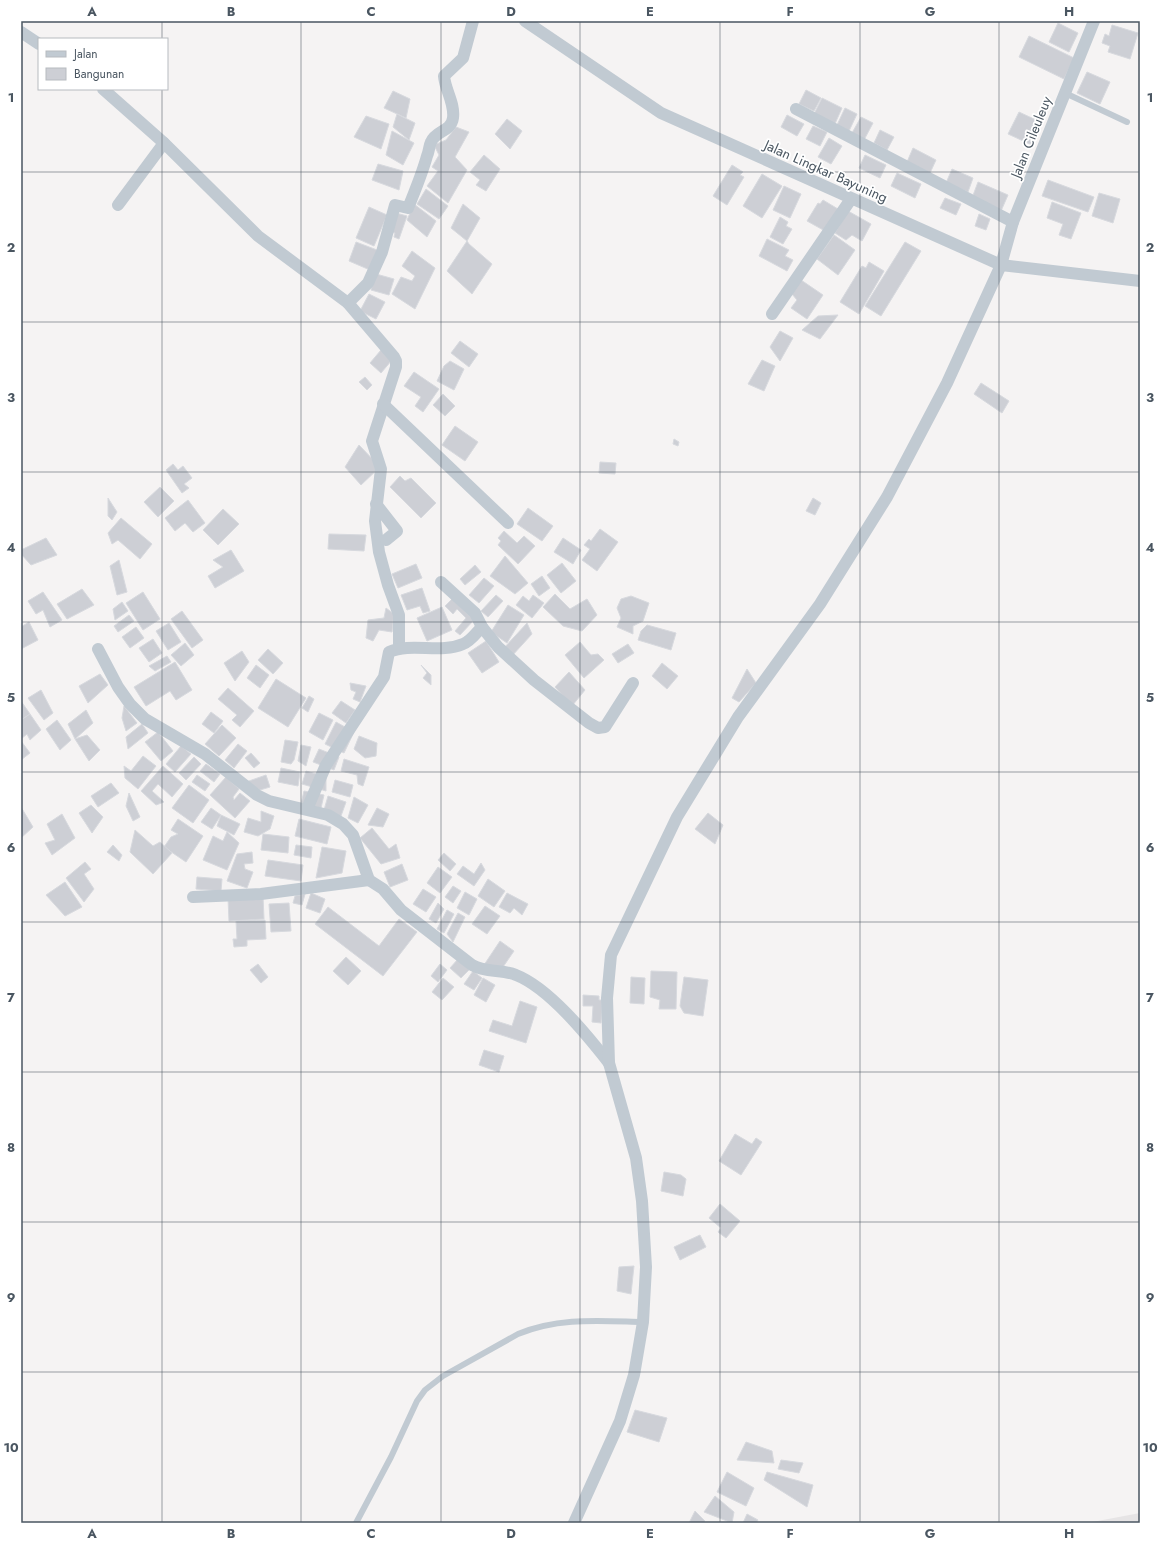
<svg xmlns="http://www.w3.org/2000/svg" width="1161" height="1544" viewBox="0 0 1161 1544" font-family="Jost,sans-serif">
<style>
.education{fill:#e6e4e5}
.building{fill:#cdcfd5;stroke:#d7d9de}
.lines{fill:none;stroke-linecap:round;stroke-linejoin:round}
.service{stroke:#c1cad2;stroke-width:6}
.minor{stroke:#c1cad2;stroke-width:12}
.grid{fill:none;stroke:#4a5661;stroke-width:1;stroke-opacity:0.55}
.labels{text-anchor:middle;stroke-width:3.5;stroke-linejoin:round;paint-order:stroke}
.street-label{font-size:14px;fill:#4a5661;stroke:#fff}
.neatline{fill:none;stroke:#4a5661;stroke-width:1.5}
.grid-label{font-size:13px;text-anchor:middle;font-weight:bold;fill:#4a5661}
</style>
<rect width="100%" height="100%" fill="#f5f3f3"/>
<polygon class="education" points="1140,1513 1140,1523 1087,1523"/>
<g class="building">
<polygon points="1058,23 1078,33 1069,52 1049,42"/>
<polygon points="1112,25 1138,33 1130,59 1108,52 1110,46 1102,43 1105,34 1109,36"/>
<polygon points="1029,36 1074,58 1064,79 1019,57"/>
<polygon points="1087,72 1110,82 1100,104 1077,93"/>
<polygon points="806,90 821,98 814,111 799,104"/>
<polygon points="393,91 410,99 406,118 384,108"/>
<polygon points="822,98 842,108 834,126 813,116"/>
<polygon points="845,108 857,114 849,131 837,125"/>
<polygon points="1019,112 1036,120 1034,125 1040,128 1032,145 1008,134"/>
<polygon points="397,114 415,123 409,140 393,127"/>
<polygon points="787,115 804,124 797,136 781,127"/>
<polygon points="366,116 389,124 381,149 354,137"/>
<polygon points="861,117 873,123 864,140 852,133"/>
<polygon points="507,119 522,131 510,149 495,134"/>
<polygon points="813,126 827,132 820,146 806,139"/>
<polygon points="456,127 469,132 455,157 467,170 448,203 427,186 438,171 432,167 439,155 434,145 446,140"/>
<polygon points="880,130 894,137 887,150 874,143"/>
<polygon points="392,131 414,143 403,165 386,155"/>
<polygon points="829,138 842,146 831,164 818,157"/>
<polygon points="913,148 936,160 930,173 907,162"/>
<polygon points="484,155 500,169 486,191 476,185 480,180 470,172"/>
<polygon points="865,155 886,165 880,178 859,168"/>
<polygon points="378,164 403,171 399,190 372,180"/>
<polygon points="732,165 743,172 740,175 744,177 727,205 713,196"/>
<polygon points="952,169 973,178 968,192 946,183"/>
<polygon points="897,173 921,184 915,198 891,186"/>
<polygon points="762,174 782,186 762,218 743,206"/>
<polygon points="1048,180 1094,197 1088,212 1042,196"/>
<polygon points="978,182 1008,195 1001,211 972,198"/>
<polygon points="784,186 801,194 790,218 773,210"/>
<polygon points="426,189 448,206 439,219 417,204"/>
<polygon points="1099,193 1120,199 1113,223 1092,216"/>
<polygon points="945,198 961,204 956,215 940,208"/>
<polygon points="823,200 838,209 825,231 807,221 818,203 820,204"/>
<polygon points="1052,202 1081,213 1071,239 1059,235 1063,224 1047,218"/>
<polygon points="414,204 436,221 427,237 407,220"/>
<polygon points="463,204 480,218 467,241 451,228"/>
<polygon points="369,207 387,215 374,246 356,238"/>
<polygon points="848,211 871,224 862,241 852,235 846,240 835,233"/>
<polygon points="396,213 407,216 399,239 394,237 395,233 390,232"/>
<polygon points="979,214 990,219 986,230 975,226"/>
<polygon points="780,217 788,222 786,226 792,229 783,244 770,237"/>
<polygon points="834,235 855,250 838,275 817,259"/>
<polygon points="767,239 789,250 785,256 793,260 787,271 759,256"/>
<polygon points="467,241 469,244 492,264 472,294 447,271"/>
<polygon points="356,242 377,250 370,270 349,261"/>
<polygon points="905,242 921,251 881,316 865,306"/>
<polygon points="412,251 435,268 415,309 392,294 401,277 412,281 415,276 402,266"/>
<polygon points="869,262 884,271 859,314 840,302 862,266 866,268"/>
<polygon points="376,274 394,279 389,295 371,290"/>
<polygon points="801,280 823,295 807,319 791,308 797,300 792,294"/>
<polygon points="369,294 385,302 376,319 360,311"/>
<polygon points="838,315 820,339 802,330 818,316"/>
<polygon points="780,331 793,338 780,361 770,347"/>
<polygon points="460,341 478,354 469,367 451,353"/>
<polygon points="381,350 392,360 381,373 370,363"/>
<polygon points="762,360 775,366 764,391 748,384"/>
<polygon points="450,361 464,369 454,390 437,381 444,366"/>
<polygon points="414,372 439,389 423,412 415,406 421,397 404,386"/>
<polygon points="365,377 372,385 367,390 359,382"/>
<polygon points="981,383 1009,401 1002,413 974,394"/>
<polygon points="443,394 455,406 445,416 433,405"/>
<polygon points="455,426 478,442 465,461 442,445"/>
<polygon points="674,439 679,442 678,446 673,444"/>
<polygon points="359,445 380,467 361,485 345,467"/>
<polygon points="600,462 616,463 615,474 599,473"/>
<polygon points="173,464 178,470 183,466 192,478 184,484 189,488 182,493 166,470"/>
<polygon points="400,476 405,481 411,478 436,503 421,518 390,487"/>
<polygon points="160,487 174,501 158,517 144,502"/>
<polygon points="108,498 117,512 112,520 108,516"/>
<polygon points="813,498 821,503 815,515 806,511"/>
<polygon points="188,500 205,523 193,532 185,523 175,531 165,518"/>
<polygon points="528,508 553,526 542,541 517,524"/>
<polygon points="223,509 239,524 218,545 203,530"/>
<polygon points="121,518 152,544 140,559 118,540 112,544 108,533"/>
<polygon points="600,529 618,542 597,571 582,560 590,549 584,545 589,539 591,541"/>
<polygon points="504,531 517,543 524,536 535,546 518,564 498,545 501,541 498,538"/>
<polygon points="329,534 366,535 364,551 328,549"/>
<polygon points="46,538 57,555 31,565 21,554 21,550"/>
<polygon points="563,538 581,550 573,564 554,552"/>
<polygon points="231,550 244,571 215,588 208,576 223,567 213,560"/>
<polygon points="505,556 528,583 515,594 490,576"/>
<polygon points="119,560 127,592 117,595 110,566"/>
<polygon points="562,563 576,581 561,593 547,575"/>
<polygon points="416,564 422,578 398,588 392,574"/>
<polygon points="475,565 481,572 465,585 460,579"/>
<polygon points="542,576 550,588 539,596 531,584"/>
<polygon points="484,578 494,586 479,603 469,595"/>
<polygon points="422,588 430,611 423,613 420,606 407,610 401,595"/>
<polygon points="82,589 94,605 67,619 57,604"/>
<polygon points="43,592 62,620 50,627 43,610 36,614 28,601"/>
<polygon points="143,592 160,619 143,630 126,603"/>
<polygon points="555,594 570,609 587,599 597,615 582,631 563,626 543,607"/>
<polygon points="496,595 503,601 488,617 481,611"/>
<polygon points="533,595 544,603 532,618 516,605 523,596 529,601"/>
<polygon points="631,596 649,603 643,621 633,626 633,634 617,627 621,618 617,608 621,599"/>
<polygon points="452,599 474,620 460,635 455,631 466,618 457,609 453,614 445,606"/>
<polygon points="122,602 128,611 115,620 113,609"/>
<polygon points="508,605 524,615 507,643 491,632"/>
<polygon points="442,607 452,630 427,641 417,618"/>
<polygon points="386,608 394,614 392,632 379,630 373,641 366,638 368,620 384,618"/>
<polygon points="182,611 203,640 192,648 171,619"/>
<polygon points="129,615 134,621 118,632 114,626"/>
<polygon points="29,622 38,640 21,649 21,627"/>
<polygon points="169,623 181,642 168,650 156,631"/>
<polygon points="527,623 532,634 511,657 503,649"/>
<polygon points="647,625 676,633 671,650 638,640 641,631"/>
<polygon points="136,627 144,638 130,648 122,637"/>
<polygon points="153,639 162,653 149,662 139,648"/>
<polygon points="486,641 499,662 482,673 468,653"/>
<polygon points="580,642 591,655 598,654 604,660 584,678 565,655"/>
<polygon points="185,643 194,655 181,666 171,655"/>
<polygon points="628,644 634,653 618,663 612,654"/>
<polygon points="268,649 283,663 273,674 258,660"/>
<polygon points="242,651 249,662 235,681 224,663"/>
<polygon points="167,656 171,662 155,671 149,666"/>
<polygon points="175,662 192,690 176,700 170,691 146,706 134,687"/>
<polygon points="662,663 678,676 667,689 652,676"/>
<polygon points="256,665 269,675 260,688 247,678"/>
<polygon points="421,665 431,675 431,685 423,678 427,673"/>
<polygon points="747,669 756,683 739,702 732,698"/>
<polygon points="569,672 585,690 572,706 555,687"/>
<polygon points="100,674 108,685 88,703 79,686"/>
<polygon points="276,679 306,698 288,727 258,708"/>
<polygon points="350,683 366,686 360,702 353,699 356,692 351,690"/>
<polygon points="228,688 254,711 240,727 232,720 237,715 218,699"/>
<polygon points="41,690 53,713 44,720 28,698"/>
<polygon points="309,696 314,699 308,712 302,708"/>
<polygon points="21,701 30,714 21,720"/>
<polygon points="341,701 355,710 346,723 332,713"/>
<polygon points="124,706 137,723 126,731 122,718"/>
<polygon points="86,710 93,723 75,739 68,724"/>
<polygon points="211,712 223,721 214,733 202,724"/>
<polygon points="319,713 333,720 323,740 309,732"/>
<polygon points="30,714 41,730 30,740 27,734 21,739 21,720"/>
<polygon points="57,720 71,740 60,750 46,729"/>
<polygon points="336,722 354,732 344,753 325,744"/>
<polygon points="142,724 148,733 128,749 126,737"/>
<polygon points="222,725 236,738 219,756 205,744"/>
<polygon points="158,732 173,751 161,761 145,742"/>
<polygon points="87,735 100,750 89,761 75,739"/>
<polygon points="359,736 377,743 376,756 365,758 354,749"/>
<polygon points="285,740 298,742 294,760 291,764 281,762"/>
<polygon points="21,741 30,753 21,760"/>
<polygon points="238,744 247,751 234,768 225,760"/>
<polygon points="301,745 311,747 306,766 298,761"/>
<polygon points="181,746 191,754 175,772 166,764"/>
<polygon points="319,749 339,757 334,770 313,762"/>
<polygon points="251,753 260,763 254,768 245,758"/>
<polygon points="143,756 156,766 138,789 125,778 124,766 131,771"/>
<polygon points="194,757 201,764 186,780 179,773"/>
<polygon points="344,759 369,767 363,786 358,784 357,775 341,771"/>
<polygon points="206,764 220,774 214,782 200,771"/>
<polygon points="163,766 183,784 172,797 158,784 152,791 164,802 156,805 141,791"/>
<polygon points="281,768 300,772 298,786 278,782"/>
<polygon points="306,771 326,777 326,791 302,784"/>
<polygon points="197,775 210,784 205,791 192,782"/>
<polygon points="266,775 270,787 260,790 246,782"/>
<polygon points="226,777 239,789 233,797 234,800 240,793 250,801 235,818 210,795"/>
<polygon points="335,780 353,785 350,797 332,792"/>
<polygon points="111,783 119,793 98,807 91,796"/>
<polygon points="189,785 209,800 193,823 172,808"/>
<polygon points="304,791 324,795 321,808 301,804"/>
<polygon points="129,793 140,817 133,821 126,806"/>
<polygon points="328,796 346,802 341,816 324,810"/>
<polygon points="354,797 368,805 358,823 348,818"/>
<polygon points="91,805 103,817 92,833 79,813"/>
<polygon points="21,807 33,827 21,838"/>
<polygon points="211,808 221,815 212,829 201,822"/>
<polygon points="377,808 389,814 383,827 368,825"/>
<polygon points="261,811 274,816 270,829 258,836 244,832 248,818 261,822"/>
<polygon points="708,813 723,825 715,844 695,829"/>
<polygon points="62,814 75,838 52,855 45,843 55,840 47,824"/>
<polygon points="221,815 240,824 234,835 217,826"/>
<polygon points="178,819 203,836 186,862 164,847 171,837 178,834 171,830"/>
<polygon points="299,819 331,827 327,844 295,836"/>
<polygon points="372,828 389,849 396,844 400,858 381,864 360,838"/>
<polygon points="135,830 153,846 160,842 172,853 153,874 130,852"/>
<polygon points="227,832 239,843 227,870 203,860 213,836 223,841"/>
<polygon points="263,834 289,837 288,853 261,850"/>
<polygon points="113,845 122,855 119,861 107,852"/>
<polygon points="296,845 312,847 311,858 294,855"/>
<polygon points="322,847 346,851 342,873 316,878"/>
<polygon points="252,852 253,863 244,864 245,869 253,872 247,888 227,881 237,854"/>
<polygon points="444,853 456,864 450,871 438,860"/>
<polygon points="268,860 303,865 301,881 265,876"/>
<polygon points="85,862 91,869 84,874 94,889 84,902 66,878"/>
<polygon points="481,863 485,870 474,886 457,874 463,866 474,874"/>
<polygon points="402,864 408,880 390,887 384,872"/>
<polygon points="438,867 452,877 440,893 427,883"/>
<polygon points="197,877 222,879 221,891 196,889"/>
<polygon points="488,879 505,891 494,907 478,896"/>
<polygon points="65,882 82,907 65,916 46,895"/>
<polygon points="453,886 461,891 453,903 445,897"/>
<polygon points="423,889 436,897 426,912 413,904"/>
<polygon points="465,892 477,899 469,915 457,908"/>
<polygon points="311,893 325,899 320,913 306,908"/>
<polygon points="507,893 528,904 522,915 514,908 510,913 499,907"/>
<polygon points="305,894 302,905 293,903 295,896"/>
<polygon points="263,896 264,919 229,921 228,898"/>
<polygon points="289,903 291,931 271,932 269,904"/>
<polygon points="438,903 444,909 436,923 429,919"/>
<polygon points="485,906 500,916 487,934 472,924"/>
<polygon points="328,907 379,946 399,919 417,932 383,976 315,924"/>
<polygon points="447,910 454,914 444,933 437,929"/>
<polygon points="458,913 465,917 453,942 447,934"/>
<polygon points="265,920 266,939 247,940 247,946 234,947 233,939 237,939 236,921"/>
<polygon points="500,941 514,951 503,967 484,965"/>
<polygon points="346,957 361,971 348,985 333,971"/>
<polygon points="458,959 469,970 461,978 450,968"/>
<polygon points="258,964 268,977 261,983 250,970"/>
<polygon points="440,964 447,970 438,982 431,976"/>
<polygon points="473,971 482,978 474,990 464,984"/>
<polygon points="651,971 677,972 676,1009 659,1009 660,1000 650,997"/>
<polygon points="631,977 645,978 644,1004 630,1003"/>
<polygon points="684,977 708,980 703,1016 684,1013 680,1006"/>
<polygon points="443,978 454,987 442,1000 432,992"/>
<polygon points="483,978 495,985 486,1002 474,995"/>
<polygon points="583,995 599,996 599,1000 602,1000 601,1023 592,1022 593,1006 583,1006"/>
<polygon points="520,1001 537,1007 526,1043 489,1031 493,1020 512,1026"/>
<polygon points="484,1050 504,1056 499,1072 479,1065"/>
<polygon points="735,1134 752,1144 756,1138 762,1142 741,1175 719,1161"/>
<polygon points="664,1172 681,1175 686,1179 683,1196 661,1191"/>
<polygon points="720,1204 740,1221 726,1238 718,1232 721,1228 709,1218"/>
<polygon points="700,1235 706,1247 680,1260 674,1247"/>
<polygon points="634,1266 631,1294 617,1291 619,1267"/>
<polygon points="635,1410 667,1418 659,1442 627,1432"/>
<polygon points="746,1442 772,1451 774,1463 737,1460"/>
<polygon points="781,1460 803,1463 799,1473 778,1469"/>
<polygon points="727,1472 754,1488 746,1506 717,1492"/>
<polygon points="767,1472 813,1485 807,1507 764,1480"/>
<polygon points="715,1496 734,1512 732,1523 704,1512"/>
<polygon points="695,1511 705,1521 703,1523 689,1523"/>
<polygon points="747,1514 758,1520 756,1523 743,1523"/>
</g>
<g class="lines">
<g class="service">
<polyline points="1065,93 1127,122"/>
<path d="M356,1523l35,-66 26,-56 8,-11 18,-14 75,-42c41,-17 82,-13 125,-12"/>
</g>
<g class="minor">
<polyline points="525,21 661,113 1001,265 1140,281"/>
<polyline points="21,32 39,44"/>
<polyline points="103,89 164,143 258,236 348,303 394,357 396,361 396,367 372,441 381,469 375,521 379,552 388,585 399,615 399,648"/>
<polyline points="796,109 1013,222"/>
<polyline points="118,205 164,143"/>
<path d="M348,303l20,-20 14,-31 13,-47 13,3c7,-17 14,-34 19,-52 2,-4 2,-10 4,-14 5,-12 20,-10 22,-24 2,-15 -8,-28 -9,-42l19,-18 10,-37"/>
<polyline points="772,314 851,199"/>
<polyline points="383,404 508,523"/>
<polyline points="376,504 397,531 386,540"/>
<polyline points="441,582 475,613 482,627 498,647 534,680 589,723 598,728 605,727 633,683"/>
<path d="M98,649l20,38 12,17 15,15 60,35 52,41 12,6 59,14 15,9 10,11 16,45 14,9 18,21 71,55c14,8 30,4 44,10 33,13 71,60 93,88"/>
<path d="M307,809l19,-44 58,-88 5,-25c23,-10 51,2 74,-8 7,-2 14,-12 19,-17"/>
<polyline points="193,897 261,894 369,880"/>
<polyline points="574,1523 620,1421 634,1375 643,1322 646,1267 642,1201 636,1158 609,1063 607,998 611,955 677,817 738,717 820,604 887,497 947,383 1001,265 1013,222 1094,21"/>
</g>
</g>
<path class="grid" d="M162,21v18M301,21v1502M441,21v1502M580,21v1502M720,21v1502M860,21v1502M999,21v1502M162,89v1434M21,172h1119M21,322h1119M21,472h1119M21,622h1119M21,772h1119M21,922h1119M21,1072h1119M21,1222h1119M21,1372h1119"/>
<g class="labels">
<g class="street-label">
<text transform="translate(1031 137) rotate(-68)" y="5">Jalan Cileuleuy</text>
<text transform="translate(826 171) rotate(24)" y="5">Jalan Lingkar Bayuning</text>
</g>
</g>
<rect width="1161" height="1544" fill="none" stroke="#ffffff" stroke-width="44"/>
<rect x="38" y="38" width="130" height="52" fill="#ffffff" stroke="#b7bbc0"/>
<rect x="46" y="51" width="20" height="6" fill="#c1cad2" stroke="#b7bbc0"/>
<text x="74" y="58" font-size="12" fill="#4a5661">Jalan</text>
<rect x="46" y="68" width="20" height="12" fill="#cdcfd5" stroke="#b7bbc0"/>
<text x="74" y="78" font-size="12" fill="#4a5661">Bangunan</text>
<rect x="22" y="22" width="1117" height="1500" class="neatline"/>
<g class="grid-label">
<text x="92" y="16">A</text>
<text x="231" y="16">B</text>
<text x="371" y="16">C</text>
<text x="511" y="16">D</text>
<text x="650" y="16">E</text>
<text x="790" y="16">F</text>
<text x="930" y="16">G</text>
<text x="1069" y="16">H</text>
<text x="11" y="102">1</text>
<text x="1150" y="102">1</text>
<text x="11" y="252">2</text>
<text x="1150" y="252">2</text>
<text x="11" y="402">3</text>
<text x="1150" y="402">3</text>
<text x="11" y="552">4</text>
<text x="1150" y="552">4</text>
<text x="11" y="702">5</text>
<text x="1150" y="702">5</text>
<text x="11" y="852">6</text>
<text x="1150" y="852">6</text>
<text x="11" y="1002">7</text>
<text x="1150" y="1002">7</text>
<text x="11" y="1152">8</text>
<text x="1150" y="1152">8</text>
<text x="11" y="1302">9</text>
<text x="1150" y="1302">9</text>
<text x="11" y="1452">10</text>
<text x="1150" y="1452">10</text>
<text x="92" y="1538">A</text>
<text x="231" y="1538">B</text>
<text x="371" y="1538">C</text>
<text x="511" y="1538">D</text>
<text x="650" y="1538">E</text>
<text x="790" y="1538">F</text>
<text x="930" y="1538">G</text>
<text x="1069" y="1538">H</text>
</g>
</svg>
